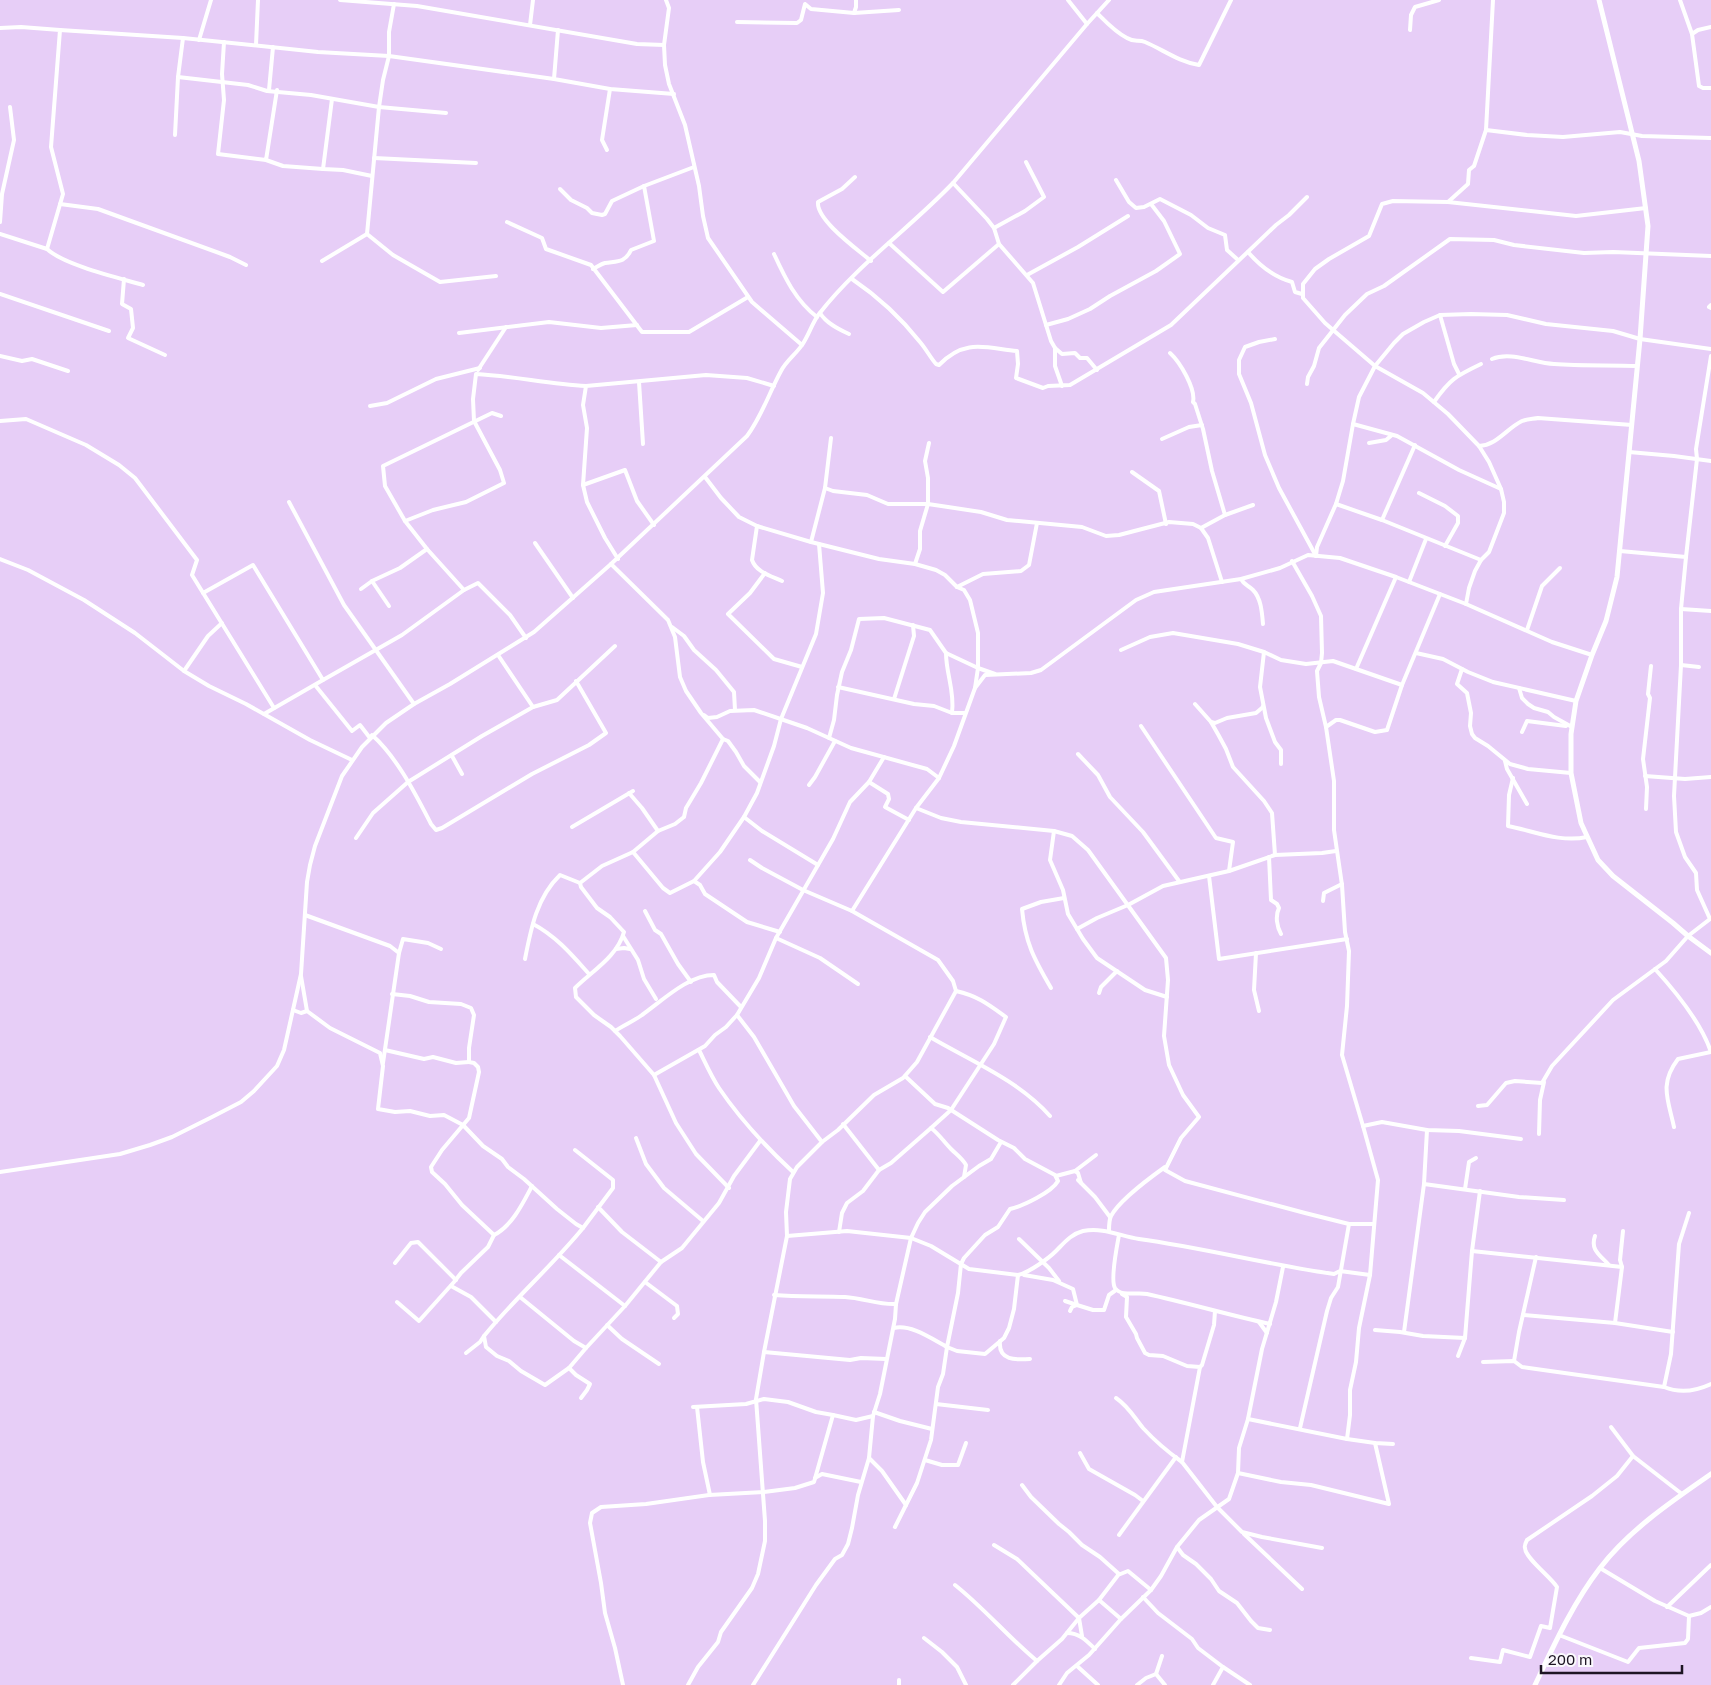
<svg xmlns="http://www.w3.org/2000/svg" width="1711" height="1685" viewBox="0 0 1711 1685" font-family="'Golos Text',sans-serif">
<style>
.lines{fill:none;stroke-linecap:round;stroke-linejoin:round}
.minor{stroke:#fff;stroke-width:4}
.tertiary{stroke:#fff;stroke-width:5}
</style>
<rect width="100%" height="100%" fill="#e7cef7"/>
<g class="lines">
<g class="minor">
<polyline points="340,0 417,6 637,44 664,45"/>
<polyline points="666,0 669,8 664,45 665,65 669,84 685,125 699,186 703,216 708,238 752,302 802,345"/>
<polyline points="1068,0 1087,24"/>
<polyline points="1680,0 1692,34 1699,86 1703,88 1711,88"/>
<polyline points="854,13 856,7 856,0"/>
<path d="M1097,13c9,9 18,19 30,25 8,5 11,1 18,4 17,7 34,20 54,23l32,-65"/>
<polyline points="737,22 797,23 801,20 805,4 811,9 854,13 899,10"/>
<polyline points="530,25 533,0"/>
<polyline points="0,28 21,27 60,30 51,147 63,194 47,249 0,234"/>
<polyline points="60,30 183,38 318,52 389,56 554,79"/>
<polyline points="558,30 554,79 610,89 674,94"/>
<polyline points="1410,30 1411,15 1415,7 1439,0"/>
<polyline points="1692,34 1698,30 1711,27"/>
<polyline points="199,40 211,0"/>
<polyline points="224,42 222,74 224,100 218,154 266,160 277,90"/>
<polyline points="256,45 258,0"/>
<polyline points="178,77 248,85 267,91 311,95 379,107 446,113"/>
<polyline points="269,90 273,47"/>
<polyline points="332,99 323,169 343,170 372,176"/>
<polyline points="1486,130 1527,135 1563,137 1620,132 1642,136 1711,138"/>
<polyline points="175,135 178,77 183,38"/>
<polyline points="607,150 602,140 610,89"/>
<polyline points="374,158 476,163"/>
<polyline points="266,160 283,166 323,169"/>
<path d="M855,177l-13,12 -24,13c-2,18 39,47 53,59"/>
<polyline points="1116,180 1129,202 1136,208 1144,207 1160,199 1191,215 1208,228 1225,235 1227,250 1237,259"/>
<polyline points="953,183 987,219 994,228 999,244 1033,283 1051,341 1055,348 1062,354 1075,353 1080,358 1087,358 1097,370"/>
<polyline points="560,189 571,200 587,208 592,213 602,215 605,214 612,201 644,186 694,167"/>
<polyline points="1448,202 1468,184 1469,170 1474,166 1486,130 1493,0"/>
<polyline points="60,204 98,209 230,257 246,265"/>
<polyline points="0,222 2,194 14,140 10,107"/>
<polyline points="507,222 542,238 546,249 591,265 642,332 689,332 748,297"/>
<polyline points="994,228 1025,211 1044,197 1026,162"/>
<polyline points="367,234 379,107 383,80 389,56 389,32 394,4"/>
<polyline points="367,234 393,255 440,282 496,276"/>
<polyline points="889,243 943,292 999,244"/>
<path d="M47,249c17,16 72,29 96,36"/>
<path d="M1248,252c12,14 25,25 44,30l3,10 7,2"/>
<path d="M774,254c11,24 22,47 43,63"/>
<polyline points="322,261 367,234"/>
<path d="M593,269c4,-2 8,-5 12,-6 12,-2 20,0 26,-13l23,-9 -10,-55"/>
<polyline points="1027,275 1078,247 1128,216"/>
<polyline points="124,279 122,304 131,309 133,328 128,338 165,355"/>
<path d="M852,279c25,17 49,39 68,63 6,7 10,15 16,22l3,1c26,-27 47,-17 78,-14l1,13 -2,14 27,10 5,-2 22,-1 101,-60 105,-100 13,-10 18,-18"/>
<polyline points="0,294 109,331"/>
<polyline points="1711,305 1709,307 1711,308"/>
<path d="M820,313c6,10 18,16 29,21"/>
<polyline points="1440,315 1454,364 1459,374"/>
<polyline points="1046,325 1068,319 1090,309 1110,296 1156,271 1180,254 1164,221 1151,204"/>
<polyline points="459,333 549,322 601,328 637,325"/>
<polyline points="1275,339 1259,342 1245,347 1239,360 1239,374 1251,403 1265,455 1279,488 1316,556"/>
<polyline points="1055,348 1055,366 1062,386"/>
<path d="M1170,353c10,9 26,36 23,49l2,2 8,25 9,42 13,44"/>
<polyline points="0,356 22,361 32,359 68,371"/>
<path d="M1492,359c19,-8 42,4 62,5 27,2 55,1 83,2"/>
<polyline points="478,370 506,327"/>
<polyline points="639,382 643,444"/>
<polyline points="1307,384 1308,377 1314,366 1319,348 1345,315 1367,294 1384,286 1450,239 1494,240 1514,245 1584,253 1613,252 1711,256"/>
<path d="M1434,402c16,-23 22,-26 47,-38"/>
<polyline points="370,406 387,403 436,379 480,368"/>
<polyline points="0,421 26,419 86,445 119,465 135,478 197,560 192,575 274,708"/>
<polyline points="1353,424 1397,436 1459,470 1501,489"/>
<polyline points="1162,439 1189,427 1202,425"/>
<polyline points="1369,443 1386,440 1392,435"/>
<path d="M1479,446c18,-1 27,-17 43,-25 5,-2 11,-2 16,-3l94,7"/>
<polyline points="1629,452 1674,456 1711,461"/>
<polyline points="1132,472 1159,491 1166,524"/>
<polyline points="705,477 721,498 739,517 757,526 811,542 879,559 915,564 936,570 945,575 957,587 964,590 970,600 978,633 978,668 975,688 954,746 939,778 916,808 852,911"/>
<polyline points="583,485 625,470 637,501 654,525"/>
<polyline points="825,488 833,491 867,495 888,504 928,504 948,507 981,512 1007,520 1082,527 1106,536 1119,535 1169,522 1193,524 1201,528"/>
<polyline points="1419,493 1445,506 1458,516 1458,523 1445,546"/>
<polyline points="289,502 344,605 414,704"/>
<polyline points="1336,504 1382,520 1481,560"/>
<polyline points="1382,520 1415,445"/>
<polyline points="405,521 385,486 383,466 492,413 501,416"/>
<path d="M757,526l-5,34c4,12 19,16 30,21"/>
<polyline points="811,542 825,488 831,438"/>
<polyline points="535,543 573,598"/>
<polyline points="1620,551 1686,557"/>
<polyline points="1316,556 1317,547 1336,504 1343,481 1353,424 1359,397 1375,366 1394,343 1403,334 1424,322 1440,315 1471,314 1507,315 1546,324 1613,331 1640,339 1711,349"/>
<polyline points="0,559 28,570 84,600 135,633 184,671 209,686 246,704 310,740 352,760"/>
<polyline points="618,559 605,538 587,502 583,485 587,428 583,405 586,386 706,375 747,378 774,386"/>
<polyline points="1292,561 1312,596 1321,616 1322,653 1321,663 1317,671 1319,697 1326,727 1334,781 1334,830 1342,885 1345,932 1349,951 1347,1006 1342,1055 1363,1126 1378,1180 1370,1275 1359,1328 1356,1362 1350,1390 1350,1415 1347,1439"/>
<polyline points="611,564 668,620 675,637 680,677 686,691 701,713 723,739 728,741 736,752 744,766 760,782"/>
<polyline points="915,564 920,549 920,531 928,504 928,478 925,461 929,443"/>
<polyline points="765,573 750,593 728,614 774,659 802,667"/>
<path d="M1241,579c3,6 7,6 12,11 8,8 9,22 10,34"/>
<polyline points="1222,582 1208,538 1201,528 1225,515 1253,505"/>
<polyline points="1409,582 1426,539"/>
<polyline points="957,587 983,574 1021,571 1029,565 1037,523"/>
<polyline points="361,589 372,581"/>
<polyline points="203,593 253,565 323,680 402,635 464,590"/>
<polyline points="1466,604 1469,588 1475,571 1481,560 1489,552 1504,513 1504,502 1501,489 1489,462 1479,446 1448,414 1423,393 1375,366 1325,323 1303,298 1303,284 1315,269 1329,259 1369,236 1382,204 1393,201 1448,202 1576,216 1646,208"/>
<polyline points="389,606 372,581 400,568 427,549"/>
<polyline points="1681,609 1711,611"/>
<polyline points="672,627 684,636 694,650 716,670 734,692 735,710"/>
<polyline points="1527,630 1542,586 1560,568"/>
<path d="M526,638l-16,-23 -32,-32 -14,7 -37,-41 -22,-28 28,-11 33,-8 38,-19 -4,-13 -26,-49 -1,-22 3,-25c37,2 73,10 110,12"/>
<polyline points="1121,650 1150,637 1173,633 1238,644 1264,652 1281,660 1306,664 1333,661 1402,685"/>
<polyline points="1264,652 1260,687 1266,718 1275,742 1281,750 1281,764"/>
<path d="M946,653c0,21 9,38 6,60"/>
<polyline points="1416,653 1443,659 1468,672 1493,682 1576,701"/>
<polyline points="498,655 533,707"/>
<polyline points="1681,665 1699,667"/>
<polyline points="1356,669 1396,577"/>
<polyline points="1462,669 1457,684 1467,693 1471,713 1470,726 1472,734 1475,738 1488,746 1510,764 1528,769 1571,773"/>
<polyline points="184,671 208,636 222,623"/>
<polyline points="315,685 352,731 360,725 370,738"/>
<polyline points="838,687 914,704 934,706 952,713 965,713"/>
<polyline points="975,688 985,675 1031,673 1041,670 1136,600 1154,592 1241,579 1280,568 1308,555 1340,558 1396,577 1466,604 1552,642 1592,655"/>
<polyline points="1519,688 1522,698 1528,704 1534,708 1548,712 1554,717 1572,727"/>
<polyline points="894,699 914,636 913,625"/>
<polyline points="1195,704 1211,722 1219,736 1226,749 1233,767 1264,801 1272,813 1275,855"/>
<polyline points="264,714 323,680"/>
<polyline points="704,715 708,718 717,717 730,711 754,710 807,728 851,748 927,769 939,778"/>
<polyline points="1211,722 1215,723 1227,718 1256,713 1263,707 1263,706"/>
<polyline points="1141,726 1216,838 1233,842 1229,871"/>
<polyline points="1326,727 1336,720 1340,720 1375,732 1387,730 1402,685 1440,594"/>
<polyline points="1522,732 1527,721 1566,726"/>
<path d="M372,735c25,22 44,60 59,89l5,6 6,-2 90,-54 57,-29 17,-12 -30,-52"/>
<polyline points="829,738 834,720 837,695 842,672 851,650 859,619 884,618 930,630 946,653 978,668 995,674"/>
<path d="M723,739l-22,44 -15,25 -2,9 -9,7 -17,7 -25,21 -31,14 -22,17 1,4 16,21 13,9 14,15c-7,25 -32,39 -49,56l1,9 18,18 17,12 9,9 34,39 22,48 20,31 33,34"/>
<polyline points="1078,754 1098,775 1110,797 1143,832 1179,881"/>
<polyline points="452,756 462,774"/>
<polyline points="1505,761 1507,769 1527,804"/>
<polyline points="1645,776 1685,779 1711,777"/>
<path d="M1513,778l-4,17 -1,31c26,5 52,17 79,11"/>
<polyline points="869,782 888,794 889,799 885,807 909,820"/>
<polyline points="809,785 815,777 835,741"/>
<polyline points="629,793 642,808 658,831"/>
<polyline points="916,808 941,818 961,822 1054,831 1072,836 1088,850 1166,958 1168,980 1164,1036 1169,1065 1183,1095 1199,1117 1181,1138 1165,1170 1185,1181 1305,1213 1349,1224 1374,1224"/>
<polyline points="1646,809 1647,787 1643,759 1650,698 1648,694 1651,666"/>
<polyline points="744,817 762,831 818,865"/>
<polyline points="572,827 633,791"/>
<polyline points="1054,831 1050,860 1063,890 1068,914 1083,939 1097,958 1145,990 1167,997"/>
<polyline points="356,838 373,813 408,782 482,736 533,707 557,700 615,646"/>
<polyline points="633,852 663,888 670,893 694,881 720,852 744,817 757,793 774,746 781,719 816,634 823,593 819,544"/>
<path d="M1269,857l2,43 6,4 2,4c-4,8 -2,19 2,26"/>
<polyline points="750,860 762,868 803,890 852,911 938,960 953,981 956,991"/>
<polyline points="1209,876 1219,959 1347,939"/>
<polyline points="694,881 700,885 705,894 747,922 780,932"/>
<polyline points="1323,901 1324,893 1342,884"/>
<polyline points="645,911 655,930 661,934 678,964 691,982"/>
<polyline points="305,915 390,946 399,953 383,1063"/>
<path d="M533,924c23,12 39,31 56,50"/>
<polyline points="1077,929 1097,918 1128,905 1163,886 1229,871 1275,855 1322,853 1336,851"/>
<polyline points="623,936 638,960 644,979 656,999"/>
<polyline points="776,938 820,958 858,984"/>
<polyline points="616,949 624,948 630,949"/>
<polyline points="399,953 403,939 428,943 441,949"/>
<polyline points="1256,953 1254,990 1259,1011"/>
<path d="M525,959c6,-31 12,-62 35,-84l20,8"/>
<path d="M1655,969c21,23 46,53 56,83"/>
<polyline points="301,976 307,1011 330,1028 380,1053 383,1066 378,1109 395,1112 410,1111 430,1116 444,1115 463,1125 483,1146 502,1159 508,1167 524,1179 557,1209 576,1224 583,1228 613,1188 613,1180 575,1150"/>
<path d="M1051,988c-17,-29 -26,-46 -29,-79l19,-7 23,-4"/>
<polyline points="1099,993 1101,987 1117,971"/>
<path d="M392,994l18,2 19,6 32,2 10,4 3,7 -5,33v14l5,1 4,4 1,5 -10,46 -27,32 -11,17 1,5 13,12 17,21 32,30c18,-9 29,-32 38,-49"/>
<polyline points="293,1010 301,1013 307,1011"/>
<polyline points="737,1015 754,1037 794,1106 822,1142 797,1167 790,1179 786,1212 787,1236 764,1352 850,1360 861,1358 886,1359"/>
<path d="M615,1031c9,-6 19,-10 27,-16 20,-14 46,-40 72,-40l3,7 23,24"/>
<path d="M930,1037c41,24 88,43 120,79"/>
<polyline points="385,1050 424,1059 433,1057 456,1063 469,1062"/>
<path d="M699,1050c6,12 12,26 20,38 21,31 46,58 74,84"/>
<polyline points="654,1075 705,1046 715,1035 726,1027 737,1015 759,978 776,938 833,839 850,802 869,782 884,757"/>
<polyline points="1478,1106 1487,1105 1506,1083 1515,1081 1542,1083 1552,1066 1613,1000 1666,961 1688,936 1710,919 1697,890 1696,873 1685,857 1676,832 1674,796 1681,665 1681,609 1686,557 1697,459 1696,449 1711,356"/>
<path d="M843,1124l36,46 12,-7 40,-35c8,6 13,14 20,21 6,6 11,9 15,16l-2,12"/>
<polyline points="1363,1126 1382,1122 1427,1130 1459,1131 1521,1139"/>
<path d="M1674,1127c-6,-28 -15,-43 4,-68l33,-7"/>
<polyline points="1539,1134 1540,1100 1544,1082"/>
<polyline points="636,1138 646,1164 664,1188 703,1221"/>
<path d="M822,1142l16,-12 36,-35 29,-17 14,-16 39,-71c22,5 32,13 50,26l-12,27 -43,66 -20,18"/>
<path d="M0,1172l120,-18 30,-9 22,-8 40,-20 29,-15 13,-11 23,-25 7,-16 17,-76 6,-92 3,-17 5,-19 27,-70 20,-29 24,-24 28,-19 36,-20 84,-52 77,-68 136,-128c15,-20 22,-43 34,-65 5,-10 15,-17 21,-26 7,-10 10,-22 17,-31 38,-49 91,-86 134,-131l134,-159 22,-24"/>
<polyline points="1056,1176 1075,1171"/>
<polyline points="1078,1180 1095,1197 1110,1217"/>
<polyline points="1081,1183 1078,1173 1075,1171 1096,1155"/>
<polyline points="1424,1184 1519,1197 1564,1200"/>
<polyline points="1465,1189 1469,1162 1476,1158"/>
<polyline points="598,1207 622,1232 661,1262 682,1248 719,1203 734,1176 760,1141"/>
<path d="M1109,1231c0,-4 0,-11 2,-15 8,-15 40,-39 54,-49"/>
<polyline points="839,1232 842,1213 847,1203 863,1191 879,1170"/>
<path d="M1119,1235c-2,11 -9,45 -4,53 6,9 22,4 32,6 41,9 82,21 123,30"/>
<path d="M787,1236l60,-5 64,7 20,8 38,23 49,6c10,-2 30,-16 38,-24 8,-8 15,-17 27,-20 20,-4 37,5 56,8 66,9 130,26 195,35l6,-3 30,4"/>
<path d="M1595,1236c-5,14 5,19 14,29"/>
<polyline points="1019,1239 1049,1268 1059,1281"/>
<polyline points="1472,1251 1622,1267"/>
<polyline points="559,1255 625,1306"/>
<polyline points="395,1263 411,1243 418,1242 456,1280"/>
<polyline points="1024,1275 1053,1280 1073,1289 1077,1305 1093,1310 1104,1310 1109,1295 1116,1290"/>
<polyline points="645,1282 677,1306 678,1314 674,1318"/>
<polyline points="451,1286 471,1297 496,1322"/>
<polyline points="1122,1294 1127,1297 1126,1317 1136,1334 1137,1338 1145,1353 1149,1355 1163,1356 1187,1366 1200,1367 1182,1462 1217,1507 1242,1532 1262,1537 1322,1548"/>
<path d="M774,1295c24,2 48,1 71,2 18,1 34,8 51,7"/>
<path d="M520,1297l54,44 12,7 -17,20 -24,17 -24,-14 -12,-10 -12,-5 -11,-9 -2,-11c31,-38 68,-70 99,-108"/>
<polyline points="1065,1301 1077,1305 1072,1307 1070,1311"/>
<polyline points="397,1302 419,1321 454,1282 461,1273 488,1247 494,1235"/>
<polyline points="1523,1315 1615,1323 1673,1332"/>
<polyline points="1259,1322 1267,1333"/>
<polyline points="1615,1323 1622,1267 1620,1260 1623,1231"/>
<polyline points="607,1325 622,1339 659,1364"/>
<path d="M894,1328c17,-4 38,11 53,19l11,-54 3,-29 3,-6 21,-23 13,-8 12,-18c13,-3 42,-17 48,-28l-3,-6 -30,-16 -11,-11 -16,-8 -50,-32 -13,-4 -30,-28"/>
<polyline points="1375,1330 1400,1332 1423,1336 1465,1338 1472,1251 1480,1191"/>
<polyline points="1404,1332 1424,1184 1427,1130"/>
<path d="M1000,1341c-2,20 16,19 30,18"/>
<polyline points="586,1348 625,1306 661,1262"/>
<polyline points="466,1353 480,1342 484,1336"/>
<polyline points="1458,1356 1465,1338"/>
<polyline points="1514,1361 1519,1332 1536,1257"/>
<path d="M1483,1362l31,-1 8,6 7,1 135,19c15,6 32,4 47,-3"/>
<polyline points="1200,1367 1202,1365 1214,1325 1215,1311"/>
<polyline points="569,1368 576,1375 590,1384 587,1390 581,1398"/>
<polyline points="1664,1387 1671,1354 1679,1244 1689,1213"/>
<path d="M1116,1398c12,8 18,19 27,30 12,13 25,24 39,34"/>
<polyline points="936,1404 988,1410"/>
<polyline points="693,1407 746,1404 764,1399 788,1402 816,1412 833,1415"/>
<polyline points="697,1407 703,1462 710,1495"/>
<polyline points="874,1412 900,1421 932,1429"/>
<polyline points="1248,1419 1347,1439 1375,1443 1393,1444"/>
<polyline points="1611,1427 1633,1456 1682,1494"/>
<polyline points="1300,1428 1327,1311 1331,1298 1338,1287 1349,1224"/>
<polyline points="1080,1453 1089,1469 1135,1495 1143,1501"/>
<polyline points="869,1458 882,1471 906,1505 917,1483 931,1440 938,1387 943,1374 947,1347 957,1351 985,1354 1004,1338 1009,1328 1014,1309 1018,1275"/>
<polyline points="925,1460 942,1465 958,1465 966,1443"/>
<polyline points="1238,1473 1281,1482 1311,1485 1389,1504 1375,1443"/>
<polyline points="815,1478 822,1474 861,1482"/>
<polyline points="1022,1485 1031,1497 1059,1524 1069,1532 1082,1545 1100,1557 1119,1574"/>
<polyline points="895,1527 906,1505"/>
<polyline points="1244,1534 1302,1589"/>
<polyline points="1119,1535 1176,1457"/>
<polyline points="994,1545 1017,1559 1079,1618 1082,1636"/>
<polyline points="1177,1547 1183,1555 1196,1564 1211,1579 1219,1591 1237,1603 1251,1621 1258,1628 1270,1630"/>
<polyline points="1600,1568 1655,1601 1689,1616 1701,1613 1711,1607"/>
<path d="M955,1585c29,23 53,52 82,76"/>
<polyline points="1143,1597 1158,1613 1192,1639 1198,1648 1223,1667 1213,1685"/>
<polyline points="1099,1600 1121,1619"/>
<polyline points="1667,1607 1711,1565"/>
<path d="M1067,1633c12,0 19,7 28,16"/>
<polyline points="1559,1635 1628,1662 1639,1648 1685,1643 1688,1639 1689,1616"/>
<polyline points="924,1638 942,1652 957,1667 966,1685"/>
<path d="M1471,1658l29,4 3,-12 27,7 11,-31 9,2 7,-41c-6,-10 -32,-29 -32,-39 -1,-2 1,-6 2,-8l65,-44 25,-20 16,-20"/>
<polyline points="1077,1666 1098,1685"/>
<polyline points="1223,1667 1250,1685"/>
<polyline points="1156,1674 1165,1685"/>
<polyline points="899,1680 899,1685"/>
<polyline points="623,1685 615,1648 605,1613 601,1583 590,1523 592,1513 601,1507 646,1504 709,1495 764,1492 795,1488 814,1482 833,1415 856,1420 873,1416 880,1394 895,1319 896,1304 911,1238 918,1223 925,1212 952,1186 979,1166 991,1159 1001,1142"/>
<polyline points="688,1685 698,1667 718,1642 721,1632 752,1588 758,1574 765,1541 765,1521 756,1399 764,1352"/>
<polyline points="753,1685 816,1585 835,1559 842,1555 848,1544 852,1528 858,1495 869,1458 873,1416"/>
<polyline points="1013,1685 1037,1661 1062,1639 1079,1618 1099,1600 1119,1574 1118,1575 1128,1571 1151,1590"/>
<polyline points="1059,1685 1067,1673 1089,1655 1121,1619 1151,1590 1161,1576 1177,1547 1199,1520 1229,1499 1238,1473 1239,1448 1248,1419 1262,1349 1276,1302 1283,1267"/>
<polyline points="1137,1685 1146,1678 1156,1674 1162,1656"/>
</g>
<g class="tertiary">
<polyline points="1599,0 1639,161 1648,226 1640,339 1617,577 1606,621 1592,655 1576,701 1571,734 1571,773 1581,823 1598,860 1613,876 1673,923 1688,936 1711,953"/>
<path d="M1535,1685c19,-40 38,-82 65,-117 29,-38 72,-67 111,-94"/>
</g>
</g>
<path d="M1541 1665v8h141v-8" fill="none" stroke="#1e1524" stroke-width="2.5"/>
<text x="1548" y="1665" font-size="15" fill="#1e1524" stroke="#fbf9fd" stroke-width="4" paint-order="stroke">200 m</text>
</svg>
